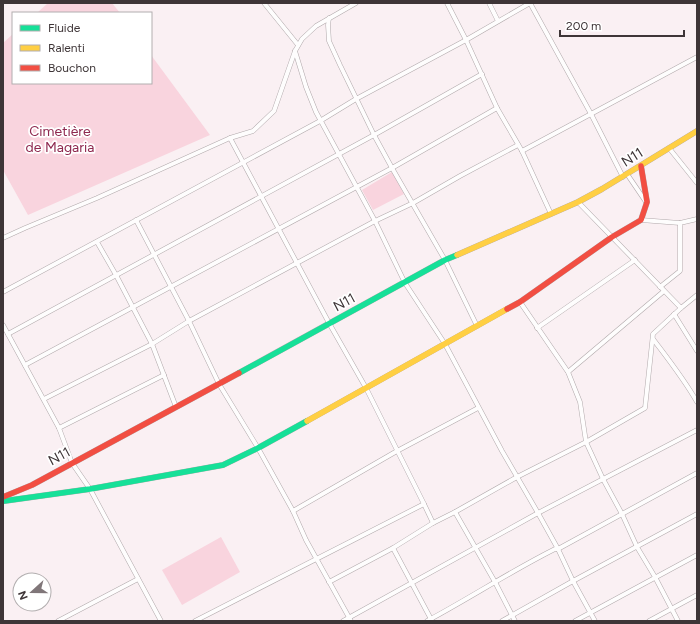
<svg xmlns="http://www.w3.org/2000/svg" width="700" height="624" viewBox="0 0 700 624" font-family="Figtree,sans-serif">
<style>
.green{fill:#f9d4de}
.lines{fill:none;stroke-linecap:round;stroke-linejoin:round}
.street-casing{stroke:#b1a9ab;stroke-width:5}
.fast-casing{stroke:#b1a9ab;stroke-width:6}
.slow-casing{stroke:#b1a9ab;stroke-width:6}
.jam-casing{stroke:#b1a9ab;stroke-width:6}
.street{stroke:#fefdfd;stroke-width:4}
.fast{stroke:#16e098;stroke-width:5.5}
.slow{stroke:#ffcf43;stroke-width:5.5}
.jam{stroke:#f24e42;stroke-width:5.5}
.labels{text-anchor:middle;stroke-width:3.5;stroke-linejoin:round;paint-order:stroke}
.park-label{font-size:14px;fill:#8e284f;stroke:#fff}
.street-label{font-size:14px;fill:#3e3537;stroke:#fff}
</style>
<rect width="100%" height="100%" fill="#faf0f3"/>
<g class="green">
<polygon points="48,3 112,3 120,13 37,13"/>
<polygon points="13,34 13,83 151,83 151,55 210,135 28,215 3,170 3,43"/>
<polygon points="392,172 404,194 373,210 362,190"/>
<polygon points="221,537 240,572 182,605 162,570"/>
</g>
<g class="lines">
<g class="street-casing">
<g id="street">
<polyline points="264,3 298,45"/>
<polyline points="447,3 466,40 497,108 522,151 551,214"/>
<polyline points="489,3 498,21"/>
<polyline points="530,3 591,114 623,177"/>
<polyline points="329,18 328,25 329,41 340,65 374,135 392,168 445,260 477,326"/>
<polyline points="295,51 306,87 316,112 375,221 405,283 445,344 502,451 538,513 558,549 573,581 595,621"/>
<polyline points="669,148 697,183"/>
<polyline points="522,151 697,57"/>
<polyline points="627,174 646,202"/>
<polyline points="578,202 681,308 697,295"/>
<polyline points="136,220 189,321 219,384 258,448 293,511 306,540 351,621"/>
<polyline points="641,220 680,223"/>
<polyline points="3,238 25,228 97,198 230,138 253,131 274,111 295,51 302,39 316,26 356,3"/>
<polyline points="97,242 116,275 152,344 176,407"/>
<polyline points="660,287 680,271 680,223 697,219"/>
<polyline points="3,292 320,121 356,99 466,40 530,3"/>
<polyline points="520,302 568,372 580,402 586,442 645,408 653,334 681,308"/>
<polyline points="674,314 697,351"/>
<polyline points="3,325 59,428 72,463 90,489 161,621"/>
<polyline points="537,328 635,260"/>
<polyline points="8,334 374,135 482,74"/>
<path d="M653,339c15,20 31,40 44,63"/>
<polyline points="25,365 392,168 497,108"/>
<polyline points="568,372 664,291"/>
<polyline points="44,399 152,344 189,321 375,221 413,203 460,176 518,145"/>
<polyline points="59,428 164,375"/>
<polyline points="424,504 433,523"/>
<polyline points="293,511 397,451 478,408"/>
<polyline points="455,512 495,582 515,621"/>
<polyline points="393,548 432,621"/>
<polyline points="329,582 393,548 433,523 455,512 517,477 586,442 603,479 622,514 637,547 655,577 678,621"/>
<polyline points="58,621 138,579"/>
<polyline points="195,621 424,504 366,388 329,323 230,138"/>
<polyline points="343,621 538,513 697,430"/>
<path d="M427,621c43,-23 84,-50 128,-72h3l139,-76"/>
<polyline points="502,621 573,581 697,514"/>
<polyline points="575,621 697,555"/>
<polyline points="649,621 697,595"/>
</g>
</g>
<g class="fast-casing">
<g id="fast">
<polyline points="239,373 445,260 457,255"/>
<polyline points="4,501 90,489 223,465 258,448 307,421"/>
</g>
</g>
<g class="slow-casing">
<g id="slow">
<polyline points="457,255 578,202 602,189 697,131"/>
<polyline points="307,421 507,309"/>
</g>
</g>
<g class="jam-casing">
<g id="jam">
<polyline points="507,309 520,302 612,237 641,220 647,202 641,166"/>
<polyline points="3,497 32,485 239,373"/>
</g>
</g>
<use href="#street" class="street"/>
<use href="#fast" class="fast"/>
<use href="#slow" class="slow"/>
<use href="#jam" class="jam"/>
</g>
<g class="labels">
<g class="park-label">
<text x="60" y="136">Cimetière<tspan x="60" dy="16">de Magaria</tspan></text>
</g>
<g class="street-label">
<text transform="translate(632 157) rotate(-32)" y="5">N11</text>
<text transform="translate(344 302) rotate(-28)" y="5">N11</text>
<text transform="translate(59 456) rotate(-28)" y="5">N11</text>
</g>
</g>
<rect width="700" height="624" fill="none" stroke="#3e3537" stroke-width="8"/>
<rect x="12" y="12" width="140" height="72" fill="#ffffff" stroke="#b2aeaf"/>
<rect x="20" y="25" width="20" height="6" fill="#16e098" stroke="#b2aeaf"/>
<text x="48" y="32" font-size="12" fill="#3e3537">Fluide</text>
<rect x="20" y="45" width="20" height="6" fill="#ffcf43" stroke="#b2aeaf"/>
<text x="48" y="52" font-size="12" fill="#3e3537">Ralenti</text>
<rect x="20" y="65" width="20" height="6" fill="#f24e42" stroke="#b2aeaf"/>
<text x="48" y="72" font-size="12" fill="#3e3537">Bouchon</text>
<g transform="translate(32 592) rotate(249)"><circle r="19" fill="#ffffff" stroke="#b2aeaf"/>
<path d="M0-3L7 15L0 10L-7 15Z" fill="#807679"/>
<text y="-6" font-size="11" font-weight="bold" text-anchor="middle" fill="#3e3537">N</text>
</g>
<path d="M560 30v6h124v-6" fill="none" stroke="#3e3537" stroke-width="2"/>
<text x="566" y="30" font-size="12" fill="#3e3537" stroke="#ffffff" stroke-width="3" paint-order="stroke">200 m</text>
</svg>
